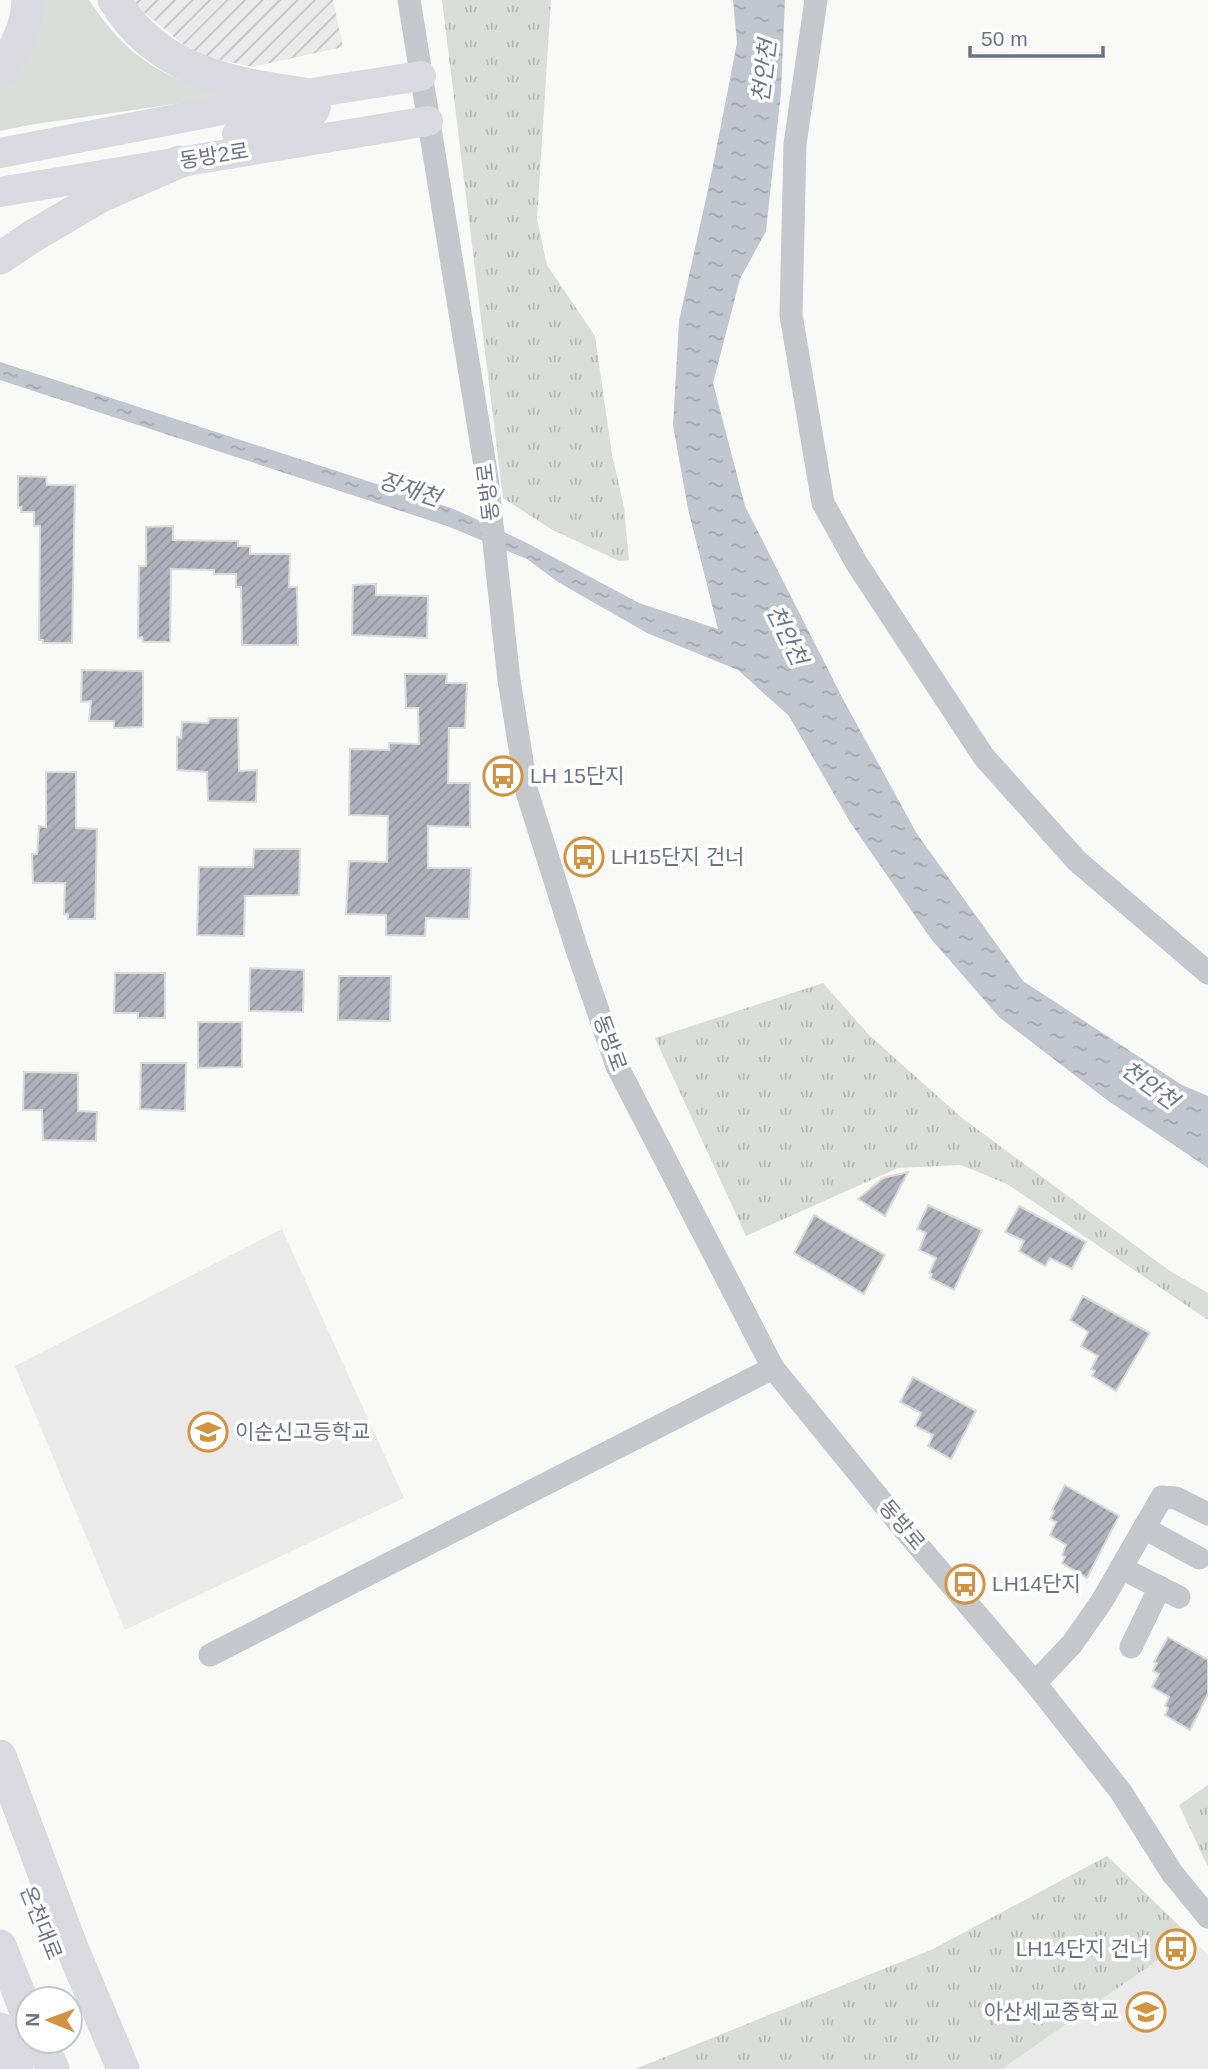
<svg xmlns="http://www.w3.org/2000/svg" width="1208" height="2069" viewBox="0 0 1208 2069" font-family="Arial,'Noto Sans KR',sans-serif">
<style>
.built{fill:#eaeaeb}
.industrial{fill:url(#industrial-furrows)}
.grass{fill:#d8ded7}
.park{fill:url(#park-tufts)}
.water{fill:url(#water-ripples)}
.building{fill:url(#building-hatch);stroke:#dbdbda;stroke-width:2}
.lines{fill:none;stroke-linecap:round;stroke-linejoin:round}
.minor{stroke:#c6c7cc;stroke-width:23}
.major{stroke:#d9d9df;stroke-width:30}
.highway{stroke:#d9d9df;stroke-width:33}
.labels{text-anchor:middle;stroke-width:7;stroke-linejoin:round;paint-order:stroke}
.street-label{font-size:21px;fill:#6c7185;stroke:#fff}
.poi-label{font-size:21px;fill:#6c7185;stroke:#fff;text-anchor:start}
.water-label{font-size:23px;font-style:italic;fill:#6d7787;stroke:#fff}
</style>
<defs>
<pattern id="industrial-furrows" width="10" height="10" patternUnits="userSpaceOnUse" patternTransform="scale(1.75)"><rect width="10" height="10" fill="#eaeaeb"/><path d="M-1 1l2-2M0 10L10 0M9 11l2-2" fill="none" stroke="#c2c2c4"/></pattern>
<pattern id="park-tufts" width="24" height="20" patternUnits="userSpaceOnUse" patternTransform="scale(1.75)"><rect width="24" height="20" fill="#d8ded7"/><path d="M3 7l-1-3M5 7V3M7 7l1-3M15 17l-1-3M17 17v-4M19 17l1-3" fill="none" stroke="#b3b8b4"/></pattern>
<pattern id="water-ripples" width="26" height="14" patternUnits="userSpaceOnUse" patternTransform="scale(1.75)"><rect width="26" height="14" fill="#c2c6ce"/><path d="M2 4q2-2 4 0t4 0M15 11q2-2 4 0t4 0" fill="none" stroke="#a2a5ad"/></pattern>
<pattern id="building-hatch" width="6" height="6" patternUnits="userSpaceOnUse" patternTransform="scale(1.75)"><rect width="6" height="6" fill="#b0b2bb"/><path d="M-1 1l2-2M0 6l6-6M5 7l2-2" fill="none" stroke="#93959e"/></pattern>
</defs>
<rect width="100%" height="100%" fill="#f9f9f8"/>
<g class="built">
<polygon points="282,1229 404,1498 125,1630 15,1366"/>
<polygon points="1191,1937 1208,1955 1208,2069 1002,2069"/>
</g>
<polygon class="industrial" points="129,0 333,0 343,47 252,67 195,54"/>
<path class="grass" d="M37,0h52c37,56 72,78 136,94l-1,3 -195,28 -29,6v-45z"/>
<g class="park">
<polygon points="442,0 551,0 537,219 547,265 595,336 612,455 624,507 629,560 619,561 551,529 503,498"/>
<polygon points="823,983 869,1035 962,1118 1170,1271 1208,1293 1208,1320 1007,1184 961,1165 898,1168 746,1236 655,1038"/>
<polygon points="1208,1785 1208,1867 1179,1805"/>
<polygon points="1107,1856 1191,1937 1002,2069 635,2069 933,1949"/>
</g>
<polygon class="water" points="733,0 785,0 781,92 766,231 740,279 713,383 745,506 844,701 917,834 1023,981 1182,1085 1208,1096 1208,1168 1107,1100 999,1017 931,939 850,822 789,716 738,670 647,633 558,582 527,559 447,526 0,380 0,362 454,509 525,542 639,603 718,629 688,509 673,425 679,321 712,171 737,43"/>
<g class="building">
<polygon points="18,476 46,477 47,485 75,485 72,643 43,643 43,640 39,640 40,526 34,526 34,512 21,512 21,507 18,508"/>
<polygon points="173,526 173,540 238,541 238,546 250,546 250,554 290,554 289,587 297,587 298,645 242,645 241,587 236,587 236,574 214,574 214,570 171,569 170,642 143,642 142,637 138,638 139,566 146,566 146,527"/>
<polygon points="376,584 376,595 428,596 427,638 352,635 353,585"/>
<polygon points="82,670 143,671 143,727 114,728 114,721 89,721 91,701 81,702"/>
<polygon points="405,674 447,674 446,683 467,683 465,728 449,728 448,783 470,783 470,827 428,826 428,868 471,868 469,919 426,918 425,936 386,935 386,915 346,914 349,861 387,862 388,816 349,815 350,749 389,750 389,743 419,744 418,708 406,708"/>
<polygon points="209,718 238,718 239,771 257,770 256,802 208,801 207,772 177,770 177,737 181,738 182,722 208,723"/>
<polygon points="46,772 76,772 76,828 97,829 95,919 68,919 68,914 64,914 65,883 33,883 32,854 37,854 39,826 46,827"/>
<polygon points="254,849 300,849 299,895 245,896 244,936 197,935 199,867 253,867"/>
<polygon points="250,968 304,970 303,1012 249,1011"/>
<polygon points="115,973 165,973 165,1018 138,1018 138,1013 114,1013"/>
<polygon points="339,976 391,976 390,1021 338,1020"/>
<polygon points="198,1022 242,1022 242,1067 198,1068"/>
<polygon points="141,1063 186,1063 185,1111 140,1109"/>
<polygon points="24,1072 78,1073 78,1111 97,1112 96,1141 43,1140 42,1110 23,1110"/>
<polygon points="908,1172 885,1216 858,1199 883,1178"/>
<polygon points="928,1205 982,1230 954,1290 930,1278 932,1274 929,1273 936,1258 919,1250 926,1233 917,1229"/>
<polygon points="1019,1206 1086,1242 1072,1269 1050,1258 1045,1266 1019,1251 1024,1241 1005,1232"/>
<polygon points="814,1215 885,1255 864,1294 794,1253"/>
<polygon points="1083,1296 1150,1333 1116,1391 1092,1376 1095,1371 1091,1369 1098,1356 1081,1346 1088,1332 1070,1320"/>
<polygon points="913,1377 976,1411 951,1459 928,1446 933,1435 915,1426 921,1413 900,1402"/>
<polygon points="1065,1485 1119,1516 1087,1578 1062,1563 1065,1557 1062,1555 1066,1545 1050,1535 1056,1522 1050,1519 1054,1511 1052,1510"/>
<polygon points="1168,1637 1208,1660 1208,1694 1190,1730 1165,1715 1168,1708 1165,1706 1169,1697 1152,1687 1159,1674 1153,1671 1157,1663 1154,1662"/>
</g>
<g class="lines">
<g class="minor">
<polyline points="409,0 487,478 509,680 527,792 576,947 617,1066 773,1368 904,1529 1035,1683 1121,1792 1172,1873 1208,1917"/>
<polyline points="816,0 795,144 791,315 823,503 857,564 984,757 1077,861 1208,973"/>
<polyline points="1144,1528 1199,1558"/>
<polyline points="1121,1568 1179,1597"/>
<polyline points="1131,1647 1160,1587"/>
<polyline points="210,1655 773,1368"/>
<polyline points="1035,1683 1072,1644 1102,1601 1162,1497 1176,1498 1208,1514"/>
</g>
<g class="major">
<path d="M237,134l70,-17c12,-7 13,-19 -2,-23"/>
<polyline points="0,153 305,94 421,76"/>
<polyline points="0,192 428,121"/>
</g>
<g class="highway">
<path d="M114,0c44,72 115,83 191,94"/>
<path d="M0,71c14,-18 28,-47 28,-71"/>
<polyline points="0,258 33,236 99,197 179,162"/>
<polyline points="0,1756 72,1948 123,2069"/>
<polyline points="0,1946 28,2016"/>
<polyline points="0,2029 17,2069"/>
<polyline points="40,2041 53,2069"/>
</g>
</g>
<defs>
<g id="bus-ring" transform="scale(2.0125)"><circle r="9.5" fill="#fff" stroke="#d19340" stroke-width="1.5"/><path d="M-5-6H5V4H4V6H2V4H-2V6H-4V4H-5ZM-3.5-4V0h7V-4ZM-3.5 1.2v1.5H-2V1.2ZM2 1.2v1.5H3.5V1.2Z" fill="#d19340"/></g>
<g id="school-ring" transform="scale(2.0125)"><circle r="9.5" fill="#fff" stroke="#d19340" stroke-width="1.5"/><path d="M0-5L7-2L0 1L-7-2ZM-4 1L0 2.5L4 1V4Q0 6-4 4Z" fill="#d19340"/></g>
</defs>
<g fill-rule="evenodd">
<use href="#bus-ring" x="503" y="776"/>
<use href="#bus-ring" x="584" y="857"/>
<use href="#school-ring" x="208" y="1432"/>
<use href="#bus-ring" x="965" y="1584"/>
<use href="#bus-ring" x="1176" y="1949"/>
<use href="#school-ring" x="1146" y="2012"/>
</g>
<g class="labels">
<g class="street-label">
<text transform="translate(214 156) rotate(-9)" y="7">동방2로</text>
<text transform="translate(488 492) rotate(-97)" y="7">동방로</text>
<text transform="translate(610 1043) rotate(70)" y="7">동방로</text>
<text transform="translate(902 1525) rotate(50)" y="7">동방로</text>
<text transform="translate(41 1923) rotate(68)" y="7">온천대로</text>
</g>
<g class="poi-label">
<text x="530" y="783">LH 15단지</text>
<text x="611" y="864">LH15단지 건너</text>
<text x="235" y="1439">이순신고등학교</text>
<text x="992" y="1591">LH14단지</text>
<text x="1149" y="1956" text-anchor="end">LH14단지 건너</text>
<text x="1119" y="2019" text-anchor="end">아산세교중학교</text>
</g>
<g class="water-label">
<text transform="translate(764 71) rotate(-83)" y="8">천안천</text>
<text transform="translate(410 489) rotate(18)" y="8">장재천</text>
<text transform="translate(787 635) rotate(64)" y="8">천안천</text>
<text transform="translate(1150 1085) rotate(36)" y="8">천안천</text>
</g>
</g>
<g transform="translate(49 2020) rotate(271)"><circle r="33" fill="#ffffff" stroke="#c4c6ce" stroke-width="2"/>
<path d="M0-5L12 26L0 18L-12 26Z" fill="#d19340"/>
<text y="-10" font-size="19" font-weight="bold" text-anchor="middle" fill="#6c7185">N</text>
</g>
<path d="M970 46v10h133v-10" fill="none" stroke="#6c7185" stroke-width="3.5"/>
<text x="981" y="46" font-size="21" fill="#6c7185" stroke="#ffffff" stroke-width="5" paint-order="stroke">50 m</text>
</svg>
